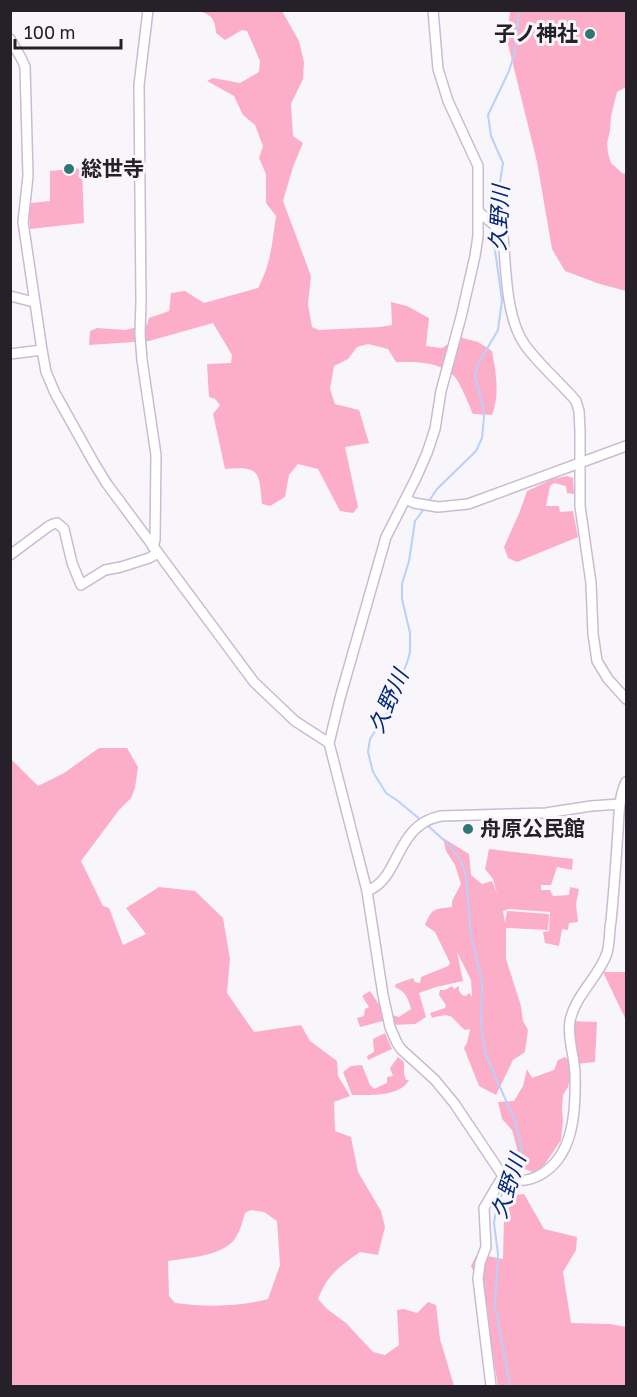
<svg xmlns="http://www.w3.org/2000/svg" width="637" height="1397" viewBox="0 0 637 1397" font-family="'Golos Text','Noto Sans JP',sans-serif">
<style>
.green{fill:#fcadc7;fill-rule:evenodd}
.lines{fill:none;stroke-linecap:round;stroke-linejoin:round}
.stream{stroke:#b8d0fb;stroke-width:2}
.minor-casing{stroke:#c9bbd4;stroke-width:12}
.minor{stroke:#fff;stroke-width:9}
.poi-dot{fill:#2e7773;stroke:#f9f6fb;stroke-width:2}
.labels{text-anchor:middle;stroke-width:6;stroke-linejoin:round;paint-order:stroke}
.poi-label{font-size:21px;font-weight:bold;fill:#252029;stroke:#f9f6fb;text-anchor:start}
.water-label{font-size:22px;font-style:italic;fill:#032875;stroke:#f9f6fb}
</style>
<rect width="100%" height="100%" fill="#f9f6fb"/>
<g class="green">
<path d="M200,11h82l17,30 5,21 -1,17 -12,25 2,32 10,7 -10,24 -10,34 28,75 -3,28 4,23 7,3 61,-3 12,-2 -1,-23 16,4 22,12 -3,28 16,2 17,-11 19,5 14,9c4,22 8,43 0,64l-19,-1c-4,-9 -13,-32 -19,-38 -15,-15 -39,-14 -58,-14l-8,-13 -20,-5 -11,3 -9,12 -14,7 -4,23 5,15 24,6 10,33 -24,4 13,60 -5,6 -13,-2 -22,-42 -20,-5 -9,11 -4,22 -15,9 -8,-2c-3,-32 -1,-38 -37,-35l-12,-55 7,-9 -5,-6 -6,-2 -2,-33 24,-1 1,-8 -19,-32 -64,18 -60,4 1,-14 7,-3 28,2 22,-5 2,-7 20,-7 2,-18 14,-2 19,12 54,-15c13,-24 14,-45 18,-72l-10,-13v-29l-7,-16 4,-12 -8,-21 -12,-10 -9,-19 -27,-15 6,-3 27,5 19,-11 1,-11 -13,-30 -5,-1 -17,10 -9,-7c-1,-13 -3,-17 -16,-22z"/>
<polygon points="510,11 626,11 626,87 617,92 611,116 610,131 607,143 608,153 611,163 622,173 626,174 626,291 600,284 565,271 552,249 537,162 507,40"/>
<polygon points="82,168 84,223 30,229 29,216 31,203 50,201 50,171"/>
<polygon points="567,476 573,478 574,494 567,493 566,486 554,483 550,486 546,506 559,506 560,512 573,511 578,537 517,562 508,558 504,547 520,511 527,491 553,479"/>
<path d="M99,748h28l11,19 -3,21 -4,10 -12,12 -38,51 22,45 6,2 14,37 23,-11 -20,-26 33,-21 36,4 28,27 7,41 -3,34 27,39 47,-7 9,16 27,20 1,15 12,20 -16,6 1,29 16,6 7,35 23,39 4,16 -7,28 -18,-3c-21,15 -32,22 -42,47l9,10 19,14 27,29 12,3 14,-10 -2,-35 7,-1 13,4 11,-11 8,3 4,34 14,47h-443v-627l27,27 26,-13zM251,1210l13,2 13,9 3,44 -12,34c-29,8 -63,8 -93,4l-6,-7 -1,-35c18,-3 54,-5 66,-21 6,-8 8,-17 11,-27z"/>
<path d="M443,838l26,16 2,21 11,9 10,-3 5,13 -4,-15 -8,-10 4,-20 84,10 -1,11 -15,-3 -6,18h-10v5h9l3,6 16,-1 1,-8 9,2 -3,15 2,18 -9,1 -1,7 -6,-1 -3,17 -14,-3 -2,-11 6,-1 1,-19 -41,-3 -6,2 2,12 2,-12 42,3 -1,16 -42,-2v31l15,47 2,15 5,9 -3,22 -12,8 -17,35 -17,-9 -15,-38 3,-5 3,-14 -5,1c-15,-12 -10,-19 -33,-12l-2,-5 15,-5 1,-3 -7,-10 1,-5h5l7,-4 2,3 5,-3v5l3,4 4,1 3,-3 3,4 -1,-17 -14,-28 6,29 -27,6 -17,6 7,24 -11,7 -23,1 -1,-5 1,-5 7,2 12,-8c-3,-11 -5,-17 -16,-22l1,-3 17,-6 2,4 5,1 1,-6 27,-11 2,-3 -15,-31 -10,-7c7,-17 9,-16 27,-18v-6l9,-17 -6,-19 -9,-14z"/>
<polygon points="603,972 626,972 626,1020"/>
<polygon points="370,991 380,1006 383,1021 360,1027 357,1018 364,1016 365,1009 369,1007 362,996"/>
<polygon points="572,1021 597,1022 595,1062 576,1064"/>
<polygon points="385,1033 392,1049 368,1060 367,1056 374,1052 373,1039"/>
<path d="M398,1057l6,5v12l2,6h3c-9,17 -40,15 -57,15l-9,-23 8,-6 11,-1 8,20 4,4 13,-6v-6l6,-1 -3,-8z"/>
<polygon points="565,1057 571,1062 570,1076 568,1087 563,1095 562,1110 563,1120 561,1140 545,1164 535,1173 518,1166 517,1148 512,1130 502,1119 498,1102 514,1101 523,1086 527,1069 532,1078 554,1070 558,1060"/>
<polygon points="524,1194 544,1229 577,1237 576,1250 563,1272 571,1323 610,1324 626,1327 626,1386 498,1386 489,1333 488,1310 484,1292 471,1266 476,1256 487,1256 503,1259 504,1217 515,1195"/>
</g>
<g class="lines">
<g class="stream">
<polyline points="495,220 496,207 503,163 491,136 488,115 509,71 515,51 519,10"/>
<polyline points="429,501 437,489 476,451 482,438 484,417 483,407 475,376 478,364 498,330 502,300 494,243 495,229"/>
<polyline points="422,821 398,801 386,793 373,772 368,752 370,739 386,715 408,660 410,651 410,633 402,599 402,584 409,561 415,521 424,509"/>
<polyline points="426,824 448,844 461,861 466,875 471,936 480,972 482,987 481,1024 485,1053 515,1121 522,1150 520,1162 513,1176"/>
<polyline points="510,1181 497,1203 494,1223 498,1254 495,1306 510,1386"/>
</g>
<g class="minor-casing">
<g id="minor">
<polyline points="148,10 139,85 141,301 140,334 142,360 156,455 155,540 153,547"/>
<path d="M433,10l5,59 10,32 30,65v70l-3,20 -14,61 -20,74 -6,38 -8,24 -11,25 -30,59 -46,161 -11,45 38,148 16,104 7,32 7,16 4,6 34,31 19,23 49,73c4,1 9,4 13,4 7,1 16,-1 22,-4 36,-18 38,-65 37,-101 0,-18 -8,-36 -5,-54 5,-26 29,-44 37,-68 3,-10 2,-22 4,-32 3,-30 5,-60 7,-90 1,-17 1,-35 8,-49"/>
<path d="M10,39c5,10 12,18 15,28l3,109 -5,46 19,128 4,22 9,21 39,70 13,21 147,198 41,39 34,22"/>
<path d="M479,212l20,17 4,7c3,33 3,83 22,109 15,21 35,37 51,56l3,10 1,20v75l11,77 2,51 4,27 11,18 18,20"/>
<polyline points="10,296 34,302"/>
<polyline points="10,354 42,350"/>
<polyline points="406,499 414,503 438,507 468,504 626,446"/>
<polyline points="10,555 49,526 53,524 57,523 64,529 72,563 81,585 105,570 121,567 149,558 158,553"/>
<path d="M367,891c34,-12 27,-66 74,-75l105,-3 45,-7 29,-2"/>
<polyline points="491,1386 478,1279 480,1263 486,1247 484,1208 503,1176"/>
</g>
</g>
<use href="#minor" class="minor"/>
</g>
<g class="poi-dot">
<circle cx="590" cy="34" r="6"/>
<circle cx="69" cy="169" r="6"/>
<circle cx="468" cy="829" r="6"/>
</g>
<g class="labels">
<g class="poi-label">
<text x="578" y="41" text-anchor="end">子ノ神社</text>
<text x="81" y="176">総世寺</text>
<text x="480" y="836">舟原公民館</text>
</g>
<g class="water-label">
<text transform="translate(499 218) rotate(-87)" y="8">久野川</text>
<text transform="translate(388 701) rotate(-66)" y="8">久野川</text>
<text transform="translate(508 1186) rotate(-72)" y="8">久野川</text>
</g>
</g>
<rect width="637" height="1397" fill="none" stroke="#252029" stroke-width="24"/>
<path d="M15 39v9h106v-9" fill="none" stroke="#252029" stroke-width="3"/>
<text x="24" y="39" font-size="18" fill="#252029" stroke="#f9f6fb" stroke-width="4.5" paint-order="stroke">100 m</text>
</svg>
